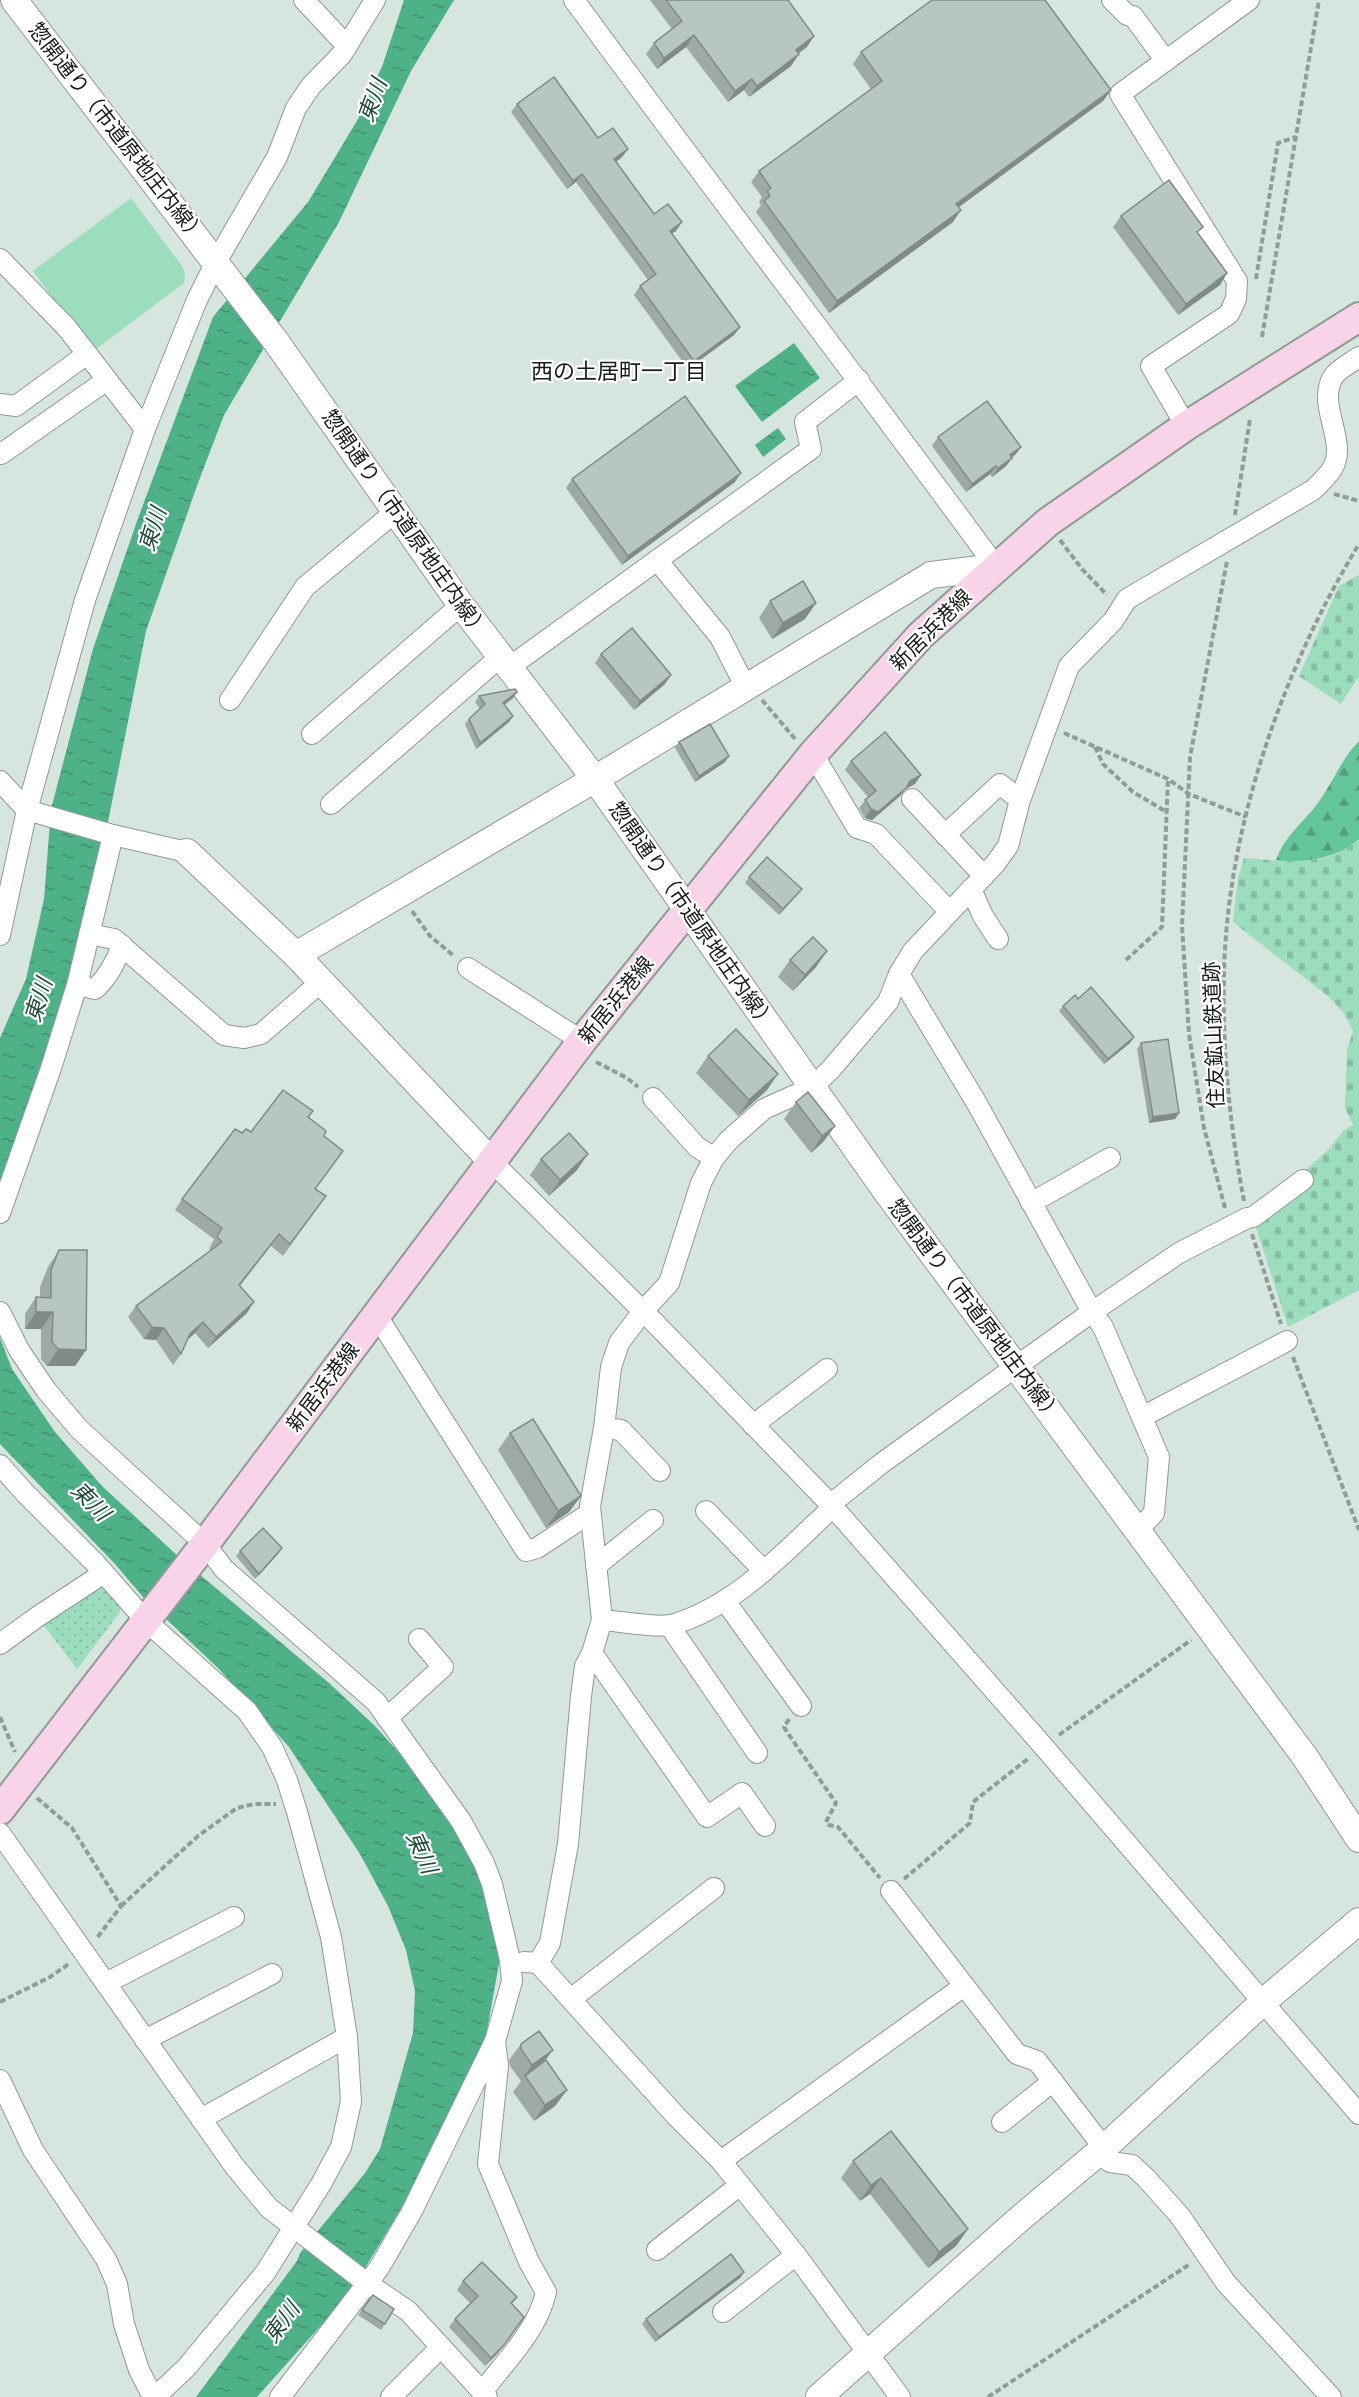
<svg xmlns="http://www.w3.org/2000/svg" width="1359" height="2397" viewBox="0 0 1359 2397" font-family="'Noto Sans','Noto Sans JP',sans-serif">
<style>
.grass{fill:url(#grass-dots)}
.forest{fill:url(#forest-firs)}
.cemetery{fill:url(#cemetery-stones)}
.garden{fill:#9cddbe}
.water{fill:url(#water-ripples)}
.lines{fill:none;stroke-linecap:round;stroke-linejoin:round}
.minor-casing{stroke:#8e9b94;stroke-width:22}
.tertiary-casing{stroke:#8e9b94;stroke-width:28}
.secondary-casing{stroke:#8e9b94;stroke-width:32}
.path{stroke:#909c96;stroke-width:4;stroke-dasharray:6 3;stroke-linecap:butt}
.minor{stroke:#fff;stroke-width:20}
.tertiary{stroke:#fff;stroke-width:26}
.secondary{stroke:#f9d3ea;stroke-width:28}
.wall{fill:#9daaa3}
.shaded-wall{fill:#808b85}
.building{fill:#b7c6be;stroke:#808b85;stroke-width:1.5}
.labels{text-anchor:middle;stroke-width:4.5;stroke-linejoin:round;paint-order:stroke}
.street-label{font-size:21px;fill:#171c1a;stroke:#fff}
.water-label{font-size:22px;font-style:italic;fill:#204a38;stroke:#fff}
.neighbourhood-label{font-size:22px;fill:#171c1a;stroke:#fff}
</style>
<defs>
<pattern id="grass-dots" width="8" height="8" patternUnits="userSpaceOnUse" patternTransform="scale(1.5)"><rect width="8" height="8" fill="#9cddbe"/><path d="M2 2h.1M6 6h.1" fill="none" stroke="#86bda3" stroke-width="1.8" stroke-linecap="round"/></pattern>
<pattern id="forest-firs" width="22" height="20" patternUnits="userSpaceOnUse" patternTransform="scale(1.5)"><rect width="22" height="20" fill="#64c59b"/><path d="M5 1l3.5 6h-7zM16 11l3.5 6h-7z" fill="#519f7e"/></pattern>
<pattern id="cemetery-stones" width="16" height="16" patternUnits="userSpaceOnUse" patternTransform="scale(1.5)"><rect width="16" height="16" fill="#9cddbe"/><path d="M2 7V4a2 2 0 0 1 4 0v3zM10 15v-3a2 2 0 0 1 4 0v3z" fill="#86bda3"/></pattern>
<pattern id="water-ripples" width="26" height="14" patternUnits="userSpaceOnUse" patternTransform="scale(1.5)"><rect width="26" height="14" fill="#4fb188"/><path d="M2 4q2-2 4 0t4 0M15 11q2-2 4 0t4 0" fill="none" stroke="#418f6e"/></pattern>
</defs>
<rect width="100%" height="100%" fill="#d6e5dd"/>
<polygon class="grass" points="99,1581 120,1602 120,1612 77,1669 40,1620"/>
<path class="forest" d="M1359,741v98c-20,19 -56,25 -83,21 10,-27 29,-38 44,-60 14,-20 22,-42 39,-59z"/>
<g class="cemetery">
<polygon points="1359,575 1359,676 1341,704 1299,676 1339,586"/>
<path d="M1359,839v451l-71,37 -33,-103 46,-50 28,-25 15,-19 9,-5 -8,-17 2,-58 6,-19 -10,-19 -14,-15 -96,-75 5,-44 6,-20c37,3 85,10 115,-19z"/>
</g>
<polygon class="garden" points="131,198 182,266 185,273 184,283 92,352 33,271"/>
<g class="water">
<polygon points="404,0 454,0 411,71 339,222 224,415 198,483 146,631 107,827 78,957 0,1194 0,1038 26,979 44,899 51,809 93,649 137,521 213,317 308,202 358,119 383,64"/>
<polygon points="794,343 820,378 762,422 735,386"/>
<polygon points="778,428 786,439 763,457 755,445"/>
<polygon points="0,1338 12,1369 55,1432 102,1486 180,1558 329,1683 375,1726 401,1755 466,1840 490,1906 500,1958 484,2047 434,2155 349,2294 257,2397 196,2397 297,2261 300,2253 365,2173 380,2149 413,2033 415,1991 406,1950 388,1906 360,1854 289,1747 219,1669 143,1597 115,1564 0,1444"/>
</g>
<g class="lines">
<g class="minor-casing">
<g id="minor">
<polyline points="304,0 347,46"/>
<path d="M574,0c139,190 283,377 422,567"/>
<polyline points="1112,0 1127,15 1133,16 1166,61"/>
<polyline points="0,259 67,328 145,429"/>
<polyline points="0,404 16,406 87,354"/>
<polyline points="1186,426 1151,366 1229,314 1236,299 1237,281 1120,94 1249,0"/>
<polyline points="1,454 107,380"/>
<polyline points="657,560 720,637 745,686"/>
<polyline points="508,668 811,449 805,422 859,380"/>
<polyline points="230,700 305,587 395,512"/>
<polyline points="312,734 461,605"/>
<polyline points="813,754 857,828 876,834 949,911"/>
<polyline points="0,781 27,810 113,835 187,852"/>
<polyline points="912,799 984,876"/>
<polyline points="331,804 500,657"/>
<polyline points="945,835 1000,784 1020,800"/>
<polyline points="971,889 983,916 998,939"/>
<polyline points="89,934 114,939 224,1035 244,1038 261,1034 321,982"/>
<polyline points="0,935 27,810 85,600 145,429 197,300 216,262 277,157 296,108 311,86 342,54 375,0"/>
<polyline points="468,968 582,1041"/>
<polyline points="899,974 976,1102 1092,1312 1103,1327 1159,1457 1154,1513 1138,1530"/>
<path d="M77,985l18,4c13,-12 21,-27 27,-44"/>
<polyline points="653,1098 697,1147 714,1158"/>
<polyline points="492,1162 653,1321 833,1507 1044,1747 1359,2114"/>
<polyline points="1031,1203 1110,1158"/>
<polyline points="0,1213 51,1068 77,985 113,835"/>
<polyline points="0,1312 19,1350 46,1390 79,1429 205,1544 224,1569 376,1702 461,1821 484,1863 492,1884 510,1960 512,1981 495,2041 412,2211 379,2268 280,2397"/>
<polyline points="377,1316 526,1551 537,1548 590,1513"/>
<polyline points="1142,1417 1287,1341"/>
<polyline points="753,1425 827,1369"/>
<polyline points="604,1428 621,1430 660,1471"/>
<polyline points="0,1465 25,1493 96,1564 146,1621 247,1711 272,1747 287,1780 297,1812 331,1937 347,2037 351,2102 341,2147 321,2184 265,2273 186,2368 155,2397"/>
<polyline points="706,1511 764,1571"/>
<polyline points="596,1566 653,1520"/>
<polyline points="725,1601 801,1706"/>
<path d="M602,1620c16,1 55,8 69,5 66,-19 113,-73 162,-118l4,-8 45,-36 210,-151 87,-59 68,-35 6,-1 50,-37"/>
<polyline points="669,1625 757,1753"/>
<polyline points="0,1644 37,1617 104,1573"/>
<polyline points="592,1653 707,1817 742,1793 765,1826"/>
<polyline points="387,1718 443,1667 419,1639"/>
<polyline points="0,1833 235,2167 269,2208 364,2281 408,2311 487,2397"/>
<polyline points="891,1891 1017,2054 1037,2061 1104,2148"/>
<polyline points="524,1962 538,1963 676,2116 721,2161 796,2255 900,2397"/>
<path d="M538,1963l12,-20 18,-99 13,-148 4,-30 7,-13 10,-33 -12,-114 14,-78 7,-61 8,-24 24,-32 26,-28 32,-100 13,-25 15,-18 35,-31 49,-22 18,-18 57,-67 11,-28 14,-23 82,-87 13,-18 12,-46 49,-134 44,-45 14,-22 186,-109c6,-6 14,-13 19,-21 17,-27 -16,-63 1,-92 5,-8 19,-15 26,-20"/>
<polyline points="106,1983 234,1917"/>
<polyline points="571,1999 714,1888"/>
<polyline points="145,2040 272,1974"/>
<polyline points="0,2080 33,2150 106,2259 117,2284 124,2324 139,2370 153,2397"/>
<polyline points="201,2119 347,2037"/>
<polyline points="1002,2122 1053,2081"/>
<polyline points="1098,2153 1110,2162 1132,2165 1146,2178 1180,2216 1226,2283 1331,2397"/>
<polyline points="721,2161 964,1986"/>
<polyline points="657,2250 740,2185"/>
<polyline points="723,2312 796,2255"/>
<path d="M482,2392c23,-30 56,-62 64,-100l-17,-30 -41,-98 10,-98 -3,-25"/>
<polyline points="391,2397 441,2347"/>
</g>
</g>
<g class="tertiary-casing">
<g id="tertiary">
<polyline points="14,0 277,343 461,605 595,779 885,1190 1305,1757 1359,1839"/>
<polyline points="187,852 296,955 492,1162"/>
<polyline points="296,955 595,779 931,575 996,567"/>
<polyline points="819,2397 1017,2221 1104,2148 1263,2002 1359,1921"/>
</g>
</g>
<g class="secondary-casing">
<polyline id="secondary" points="0,1810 205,1544 582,1041 813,754 921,635 1048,522 1186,426 1359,317"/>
</g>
<g class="path">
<polyline points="1256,279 1278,143 1296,137"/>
<polyline points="1262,337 1319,0"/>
<polyline points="1334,494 1359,501"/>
<polyline points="1235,515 1250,419"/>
<polyline points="1060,540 1082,569 1107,595"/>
<polyline points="762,700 796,740"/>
<polyline points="1064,733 1168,779 1189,794 1246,817"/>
<polyline points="1095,747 1103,764 1133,792 1165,811"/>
<polyline points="412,911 430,936 454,956"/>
<polyline points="1126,960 1162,927 1168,779"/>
<polyline points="596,1062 627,1078 638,1087"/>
<path d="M1244,1201c-14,-74 -22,-151 -20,-227 3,-147 59,-305 135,-430"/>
<polyline points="1225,1208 1204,1128 1189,1034 1182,926 1190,757 1227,561"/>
<polyline points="1252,1234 1281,1324"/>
<polyline points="1293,1357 1359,1530"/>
<polyline points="0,1717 15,1752"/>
<polyline points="789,1719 784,1727 787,1732 836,1803 826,1822 829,1825 838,1827 880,1878"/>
<polyline points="1059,1735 1191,1640"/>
<polyline points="37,1798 72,1828 121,1906 97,1938"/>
<polyline points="904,1879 970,1823 973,1802 1029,1758"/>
<polyline points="121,1906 198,1836 237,1808 254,1804 276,1804"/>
<polyline points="0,2002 50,1977 70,1963"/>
<polyline points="988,2397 1190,2264"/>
</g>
<use href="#minor" class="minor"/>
<use href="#tertiary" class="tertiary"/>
<use href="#secondary" class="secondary"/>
</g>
<g class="wall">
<polygon points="650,0 788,0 807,47 798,53 791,66 749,97 744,90 728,102 686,47 657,69 646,54 654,43 672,29"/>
<polygon points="861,52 1111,90 1103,101 959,207 953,222 829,313 756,212 761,205 759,202 762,197 751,182 759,171 871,89 853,64"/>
<polygon points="517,104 598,138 628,149 622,157 616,162 654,214 676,231 672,233 740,327 734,335 688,369 634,295 640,286 648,280 576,182 567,189 511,112"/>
<polygon points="1121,216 1199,234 1227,273 1220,285 1178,315 1113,227"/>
<polygon points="938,437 1021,447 1006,466 992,477 990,474 966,492 932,446"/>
<polygon points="572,479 735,482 622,565 566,488"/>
<polygon points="770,601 816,603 805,619 772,639 759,618"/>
<polygon points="601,654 665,684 634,710 595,663"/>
<polygon points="479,696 513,698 504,705 513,716 509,722 476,749 465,724 469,719 480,709 475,702"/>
<polygon points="679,742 729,756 725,762 695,782 675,748"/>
<polygon points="851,761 915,784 905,789 900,796 872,820 865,818 859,808 868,797 845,770"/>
<polygon points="749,877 802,889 779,915 745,883"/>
<polygon points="827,951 816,967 793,991 778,977 790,960"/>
<polygon points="1078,999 1134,1037 1130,1043 1104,1064 1059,1011 1063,1006"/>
<polygon points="1141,1043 1179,1113 1175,1119 1149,1123 1137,1049"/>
<polygon points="708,1056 767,1090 738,1116 696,1073"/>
<polygon points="796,1102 835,1126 823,1142 811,1153 784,1119"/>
<polygon points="308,1118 324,1136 315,1189 326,1196 283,1256 271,1246 240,1286 247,1313 208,1348 195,1333 186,1341 181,1354 173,1365 156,1340 144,1339 128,1317 136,1306 211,1250 209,1249 214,1239 175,1210 182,1199 242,1133"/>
<polygon points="541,1159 577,1170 549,1196 530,1175"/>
<polygon points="59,1250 86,1350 75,1366 47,1366 41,1359 41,1329 25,1329 25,1314 36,1297 40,1297 40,1287 48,1267"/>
<polygon points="510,1433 581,1496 569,1512 546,1528 498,1450"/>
<polygon points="240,1551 278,1554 255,1579 236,1556"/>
<polygon points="521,2044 545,2061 567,2090 555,2106 534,2121 513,2092 521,2081 510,2066 509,2060"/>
<polygon points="853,2161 968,2229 956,2246 928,2268 870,2194 860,2201 841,2178"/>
<polygon points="744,2272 740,2278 655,2342 642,2324 646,2319"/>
<polygon points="463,2281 517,2297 512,2304 498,2353 485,2366 449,2327 455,2319 470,2303 457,2290"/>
<polygon points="373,2295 394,2309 381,2330 358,2315"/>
</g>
<g class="shaded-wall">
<polygon points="694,35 686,47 657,69 664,58"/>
<polygon points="814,36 807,47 788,61 796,50"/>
<polygon points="799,54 791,66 749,97 757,86"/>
<polygon points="752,79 744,90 728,102 735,91"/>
<polygon points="1111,90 1103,101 948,215 956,204"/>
<polygon points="628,149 622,157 608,168 614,159"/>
<polygon points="582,174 576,182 567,189 573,181"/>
<polygon points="961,210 953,222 829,313 837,301"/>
<polygon points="682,222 676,231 664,239 670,231"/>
<polygon points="1227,273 1220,285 1178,315 1186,304"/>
<polygon points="740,327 734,335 688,369 694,361"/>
<polygon points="1021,447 1015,455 1004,463 1010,455"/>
<polygon points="1012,458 1006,466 992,477 998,468"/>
<polygon points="996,466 990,474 966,492 972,484"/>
<polygon points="741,473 735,482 622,565 628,556"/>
<polygon points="816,603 805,619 772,639 783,623"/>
<polygon points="671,675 665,684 634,710 640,701"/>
<polygon points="517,692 513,698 499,709 503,703"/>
<polygon points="513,716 509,722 476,749 480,743"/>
<polygon points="729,756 725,762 695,782 699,776"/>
<polygon points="921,775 915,784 905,789 900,796 872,820 865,818 871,809 910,781"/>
<polygon points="802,889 797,895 779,915 783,909"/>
<polygon points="827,951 816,967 793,991 805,975"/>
<polygon points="1134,1037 1130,1043 1104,1064 1108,1059"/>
<polygon points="778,1074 767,1090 738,1116 749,1100"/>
<polygon points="1179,1113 1175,1119 1149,1123 1153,1117"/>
<polygon points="835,1126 823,1142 811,1153 822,1136"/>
<polygon points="588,1154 577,1170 549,1196 560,1180"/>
<polygon points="254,1302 247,1313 208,1348 216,1337"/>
<polygon points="36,1312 53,1312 41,1329 25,1329"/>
<polygon points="203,1322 195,1333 182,1345 190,1334"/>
<polygon points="152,1327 164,1328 156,1340 144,1339"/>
<polygon points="58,1349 86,1350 75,1366 47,1366"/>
<polygon points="581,1496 569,1512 546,1528 558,1511"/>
<polygon points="282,1548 278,1554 255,1579 259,1574"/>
<polygon points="553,2050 541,2066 525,2076 521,2081 532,2065"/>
<polygon points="567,2090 555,2106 534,2121 545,2105"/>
<polygon points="881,2178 870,2194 860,2201 871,2185"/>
<polygon points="968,2229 956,2246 928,2268 939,2252"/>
<polygon points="744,2272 740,2278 655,2342 659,2337"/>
<polygon points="518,2325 498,2353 485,2366 491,2358"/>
</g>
<g class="building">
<polygon points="666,0 788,0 814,36 796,50 799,54 757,86 752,79 735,91 694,35 664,58 654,43 682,21"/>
<polygon points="932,0 1045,0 1111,90 956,204 961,210 837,301 764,201 770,196 767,191 771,188 759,171 882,81 861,52"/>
<polygon points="554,77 598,138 613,128 628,149 614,159 654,214 668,204 682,222 670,231 740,327 694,361 640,286 656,274 582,174 573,181 517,104"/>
<polygon points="1169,180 1203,227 1197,232 1227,273 1186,304 1121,216"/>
<polygon points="685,396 741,473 628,556 572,479"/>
<polygon points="987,401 1021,447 1010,455 1012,458 998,468 996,466 972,484 938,437"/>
<polygon points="803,581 816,603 783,623 770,601"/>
<polygon points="632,628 671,675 640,701 601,654"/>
<polygon points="515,689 517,692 503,703 513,716 480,743 469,719 485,704 479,696"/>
<polygon points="710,724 729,756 699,776 679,742"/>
<polygon points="885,732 921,775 910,781 906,788 878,812 871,809 865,800 876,791 851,761"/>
<polygon points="767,857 802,889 783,909 749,877"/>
<polygon points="813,937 827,951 805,975 790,960"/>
<polygon points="1091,987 1134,1037 1108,1059 1063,1006 1075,995 1078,999"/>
<polygon points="736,1029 778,1074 749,1100 708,1056"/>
<polygon points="1168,1039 1179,1113 1153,1117 1141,1043"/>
<polygon points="283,1090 313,1111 308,1117 326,1131 324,1136 343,1151 315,1189 326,1196 290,1244 279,1234 239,1285 254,1302 216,1337 203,1322 190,1334 181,1354 164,1328 152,1327 136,1306 222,1242 217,1237 222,1228 182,1199 235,1129 242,1133 246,1129 251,1132"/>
<polygon points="808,1092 835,1126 822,1136 796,1102"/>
<polygon points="569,1133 588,1154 560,1180 541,1159"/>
<polygon points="59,1250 87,1250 86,1350 58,1349 52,1342 53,1312 36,1312 36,1297 51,1298 51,1270"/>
<polygon points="533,1419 581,1496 558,1511 510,1433"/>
<polygon points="263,1528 282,1548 259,1574 240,1551"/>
<polygon points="539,2031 553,2050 532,2065 521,2049 521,2044"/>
<polygon points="546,2060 567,2090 545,2105 525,2076"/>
<polygon points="891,2131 968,2229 939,2252 881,2178 871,2185 853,2161"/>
<polygon points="731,2254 744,2272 659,2337 646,2319"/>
<polygon points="482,2262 517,2297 511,2303 524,2317 504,2345 491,2358 455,2319 478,2296 463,2281"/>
<polygon points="373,2295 394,2309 385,2324 362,2310"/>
</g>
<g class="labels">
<g class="street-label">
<text transform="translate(117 133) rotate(52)" y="7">惣開通り（市道原地庄内線）</text>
<text transform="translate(405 524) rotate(55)" y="7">惣開通り（市道原地庄内線）</text>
<text transform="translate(931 630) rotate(-45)" y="7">新居浜港線</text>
<text transform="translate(692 916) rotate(55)" y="7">惣開通り（市道原地庄内線）</text>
<text transform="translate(616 1000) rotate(-51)" y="7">新居浜港線</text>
<text transform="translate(1214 1035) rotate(-92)" y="7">住友鉱山鉄道跡</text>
<text transform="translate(975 1311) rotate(53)" y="7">惣開通り（市道原地庄内線）</text>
<text transform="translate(323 1387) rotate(-53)" y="7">新居浜港線</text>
</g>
<g class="water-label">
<text transform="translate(372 100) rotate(-70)" y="8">東川</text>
<text transform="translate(152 529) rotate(-73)" y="8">東川</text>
<text transform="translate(38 1000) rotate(-73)" y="8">東川</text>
<text transform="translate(91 1501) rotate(45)" y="8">東川</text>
<text transform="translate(422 1852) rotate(66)" y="8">東川</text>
<text transform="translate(281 2322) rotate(-54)" y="8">東川</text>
</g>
<g class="neighbourhood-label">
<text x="619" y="379">西の土居町一丁目</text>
</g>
</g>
</svg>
